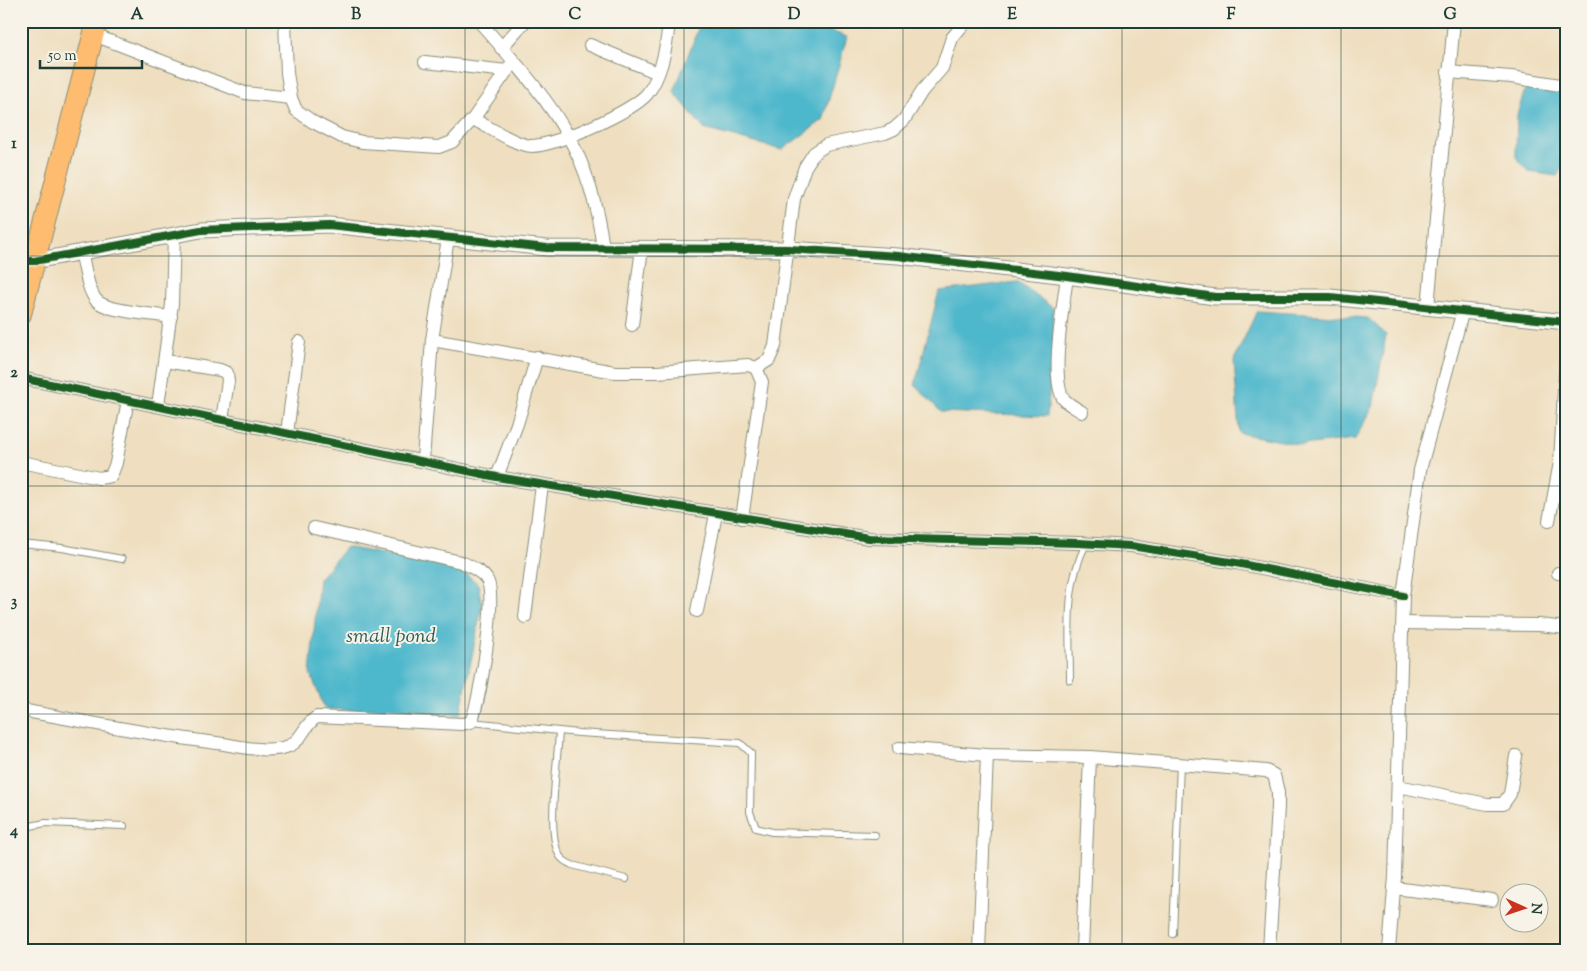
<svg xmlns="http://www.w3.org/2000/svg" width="1587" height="971" viewBox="0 0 1587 971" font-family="'Sorts Mill Goudy',serif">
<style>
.water{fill:#4eb7cc;stroke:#367a80}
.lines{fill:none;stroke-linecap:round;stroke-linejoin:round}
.service-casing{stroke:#878e7a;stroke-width:8}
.minor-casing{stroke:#878e7a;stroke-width:14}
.tertiary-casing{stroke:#878e7a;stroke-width:17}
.primary-casing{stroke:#878e7a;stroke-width:22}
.service{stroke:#fff;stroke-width:6}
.minor{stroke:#fff;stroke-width:12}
.tertiary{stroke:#fff;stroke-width:15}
.primary{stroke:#fdbc6f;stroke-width:20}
.cycleway-casing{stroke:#f7f3e8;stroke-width:11}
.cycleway{stroke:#1b5e20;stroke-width:8}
.grid{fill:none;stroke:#1f3d34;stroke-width:1;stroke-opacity:0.55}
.labels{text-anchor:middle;stroke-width:4;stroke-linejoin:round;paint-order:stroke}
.water-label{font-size:21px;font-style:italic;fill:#2b5c5a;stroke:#f7f3e8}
.neatline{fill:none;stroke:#1f3d34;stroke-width:2}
.grid-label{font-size:16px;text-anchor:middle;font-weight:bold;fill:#1f3d34}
</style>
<rect width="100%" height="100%" fill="#f7f3e8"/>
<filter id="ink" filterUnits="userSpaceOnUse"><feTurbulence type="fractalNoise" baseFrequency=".02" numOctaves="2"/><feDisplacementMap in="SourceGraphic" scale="10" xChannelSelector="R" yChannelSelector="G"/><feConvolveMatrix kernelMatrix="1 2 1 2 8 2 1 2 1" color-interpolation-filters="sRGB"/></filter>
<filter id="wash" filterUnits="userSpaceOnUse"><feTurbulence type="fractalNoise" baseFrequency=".0096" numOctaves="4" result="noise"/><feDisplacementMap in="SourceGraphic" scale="20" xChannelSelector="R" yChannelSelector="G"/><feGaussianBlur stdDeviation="1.12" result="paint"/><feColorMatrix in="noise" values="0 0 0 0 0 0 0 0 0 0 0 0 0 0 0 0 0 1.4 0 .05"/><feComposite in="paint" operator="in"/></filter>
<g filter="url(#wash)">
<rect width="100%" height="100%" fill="#efdfc0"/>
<g class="water">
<polygon points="701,21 802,21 847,37 823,120 782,150 704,129 674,92"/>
<path d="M1536,88l27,5c6,19 -1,32 -3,49 -1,7 3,14 5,20l-8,14 -28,-4 -13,-15 1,-42 8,-25z"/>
<polygon points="1017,282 1053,308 1053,355 1047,416 941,412 915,385 939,291"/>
<polygon points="1257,311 1368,318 1386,335 1373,407 1355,439 1302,445 1239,433 1234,360"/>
<polygon points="346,547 460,569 478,584 482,606 460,715 325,709 310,673 319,579"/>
</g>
</g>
<g filter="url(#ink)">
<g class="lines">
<g class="service-casing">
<g id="service">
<polyline points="21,544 62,548 122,559"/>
<path d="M1070,680c0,-48 -6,-93 16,-136"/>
<polyline points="471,722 579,733 740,743 751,753 750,812 756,828 772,832 875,835"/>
<path d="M559,731c-1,29 -12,97 -1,121 2,7 8,10 14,13l54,14"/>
<polyline points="21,828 45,823 124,826"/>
<polyline points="1173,934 1180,764"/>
</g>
</g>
<g class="minor-casing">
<g id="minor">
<polyline points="285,21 287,73 291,98 296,110 313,122 342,137 362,142 439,147 452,142 473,119 513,62"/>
<path d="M479,21c30,35 67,74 89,115 19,33 30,74 35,112"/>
<polyline points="94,35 245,93 291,98"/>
<polyline points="590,45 658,73"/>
<polyline points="501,48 525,21"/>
<polyline points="425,62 507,71"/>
<polyline points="1448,72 1511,77 1566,86"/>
<path d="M473,119c14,7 44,27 59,27 23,0 101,-35 115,-52 15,-19 20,-49 22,-73"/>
<path d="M81,252c4,14 6,37 15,48 10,12 58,14 75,17"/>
<path d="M1067,276c-3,27 -17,99 -4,122 4,6 13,10 19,14"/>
<polyline points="1428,307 1454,21"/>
<polyline points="632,325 642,248"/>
<polyline points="432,340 615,372 657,372 748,365 756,368 762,382 742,518"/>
<polyline points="165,361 220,370 227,373 228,381 222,420"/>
<polyline points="756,368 769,360 775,346 794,199 805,167 814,153 826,145 885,133 894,129 904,120 922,91 942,68 952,38 966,21"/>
<polyline points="21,378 497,477 869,538 1079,543 1131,546 1236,563 1403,596"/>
<polyline points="158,406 172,304 174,234"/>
<polyline points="287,433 299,342"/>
<polyline points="423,460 432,340 448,238"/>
<polyline points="21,462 99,478 111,476 116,463 128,400"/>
<polyline points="497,477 517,424 537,357"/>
<polyline points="1549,521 1560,462 1566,356"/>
<polyline points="1558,573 1566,574"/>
<polyline points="697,611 716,514"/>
<polyline points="525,617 542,485"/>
<polyline points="1403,623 1539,625 1566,628"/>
<path d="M21,710c65,12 130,25 196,33 22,3 51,11 72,3 13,-5 15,-22 28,-29l145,7 9,-2c9,-20 25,-120 17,-140 -4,-10 -18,-16 -27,-20l-147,-34"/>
<polyline points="899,748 987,755 1090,757 1266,771 1274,775 1278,792 1278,807 1269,950"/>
<polyline points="1398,786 1487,804 1503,804 1510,794 1516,756"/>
<polyline points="1394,888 1492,900"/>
<polyline points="979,950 987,755"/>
<polyline points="1082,950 1090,757"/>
<polyline points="1389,950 1395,877 1403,596 1420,470 1463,310"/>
</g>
</g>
<g class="tertiary-casing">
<polyline id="tertiary" points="21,261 34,261 201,230 329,225 547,248 788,249 898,256 1067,276 1215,297 1330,297 1566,322"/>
</g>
<g class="primary-casing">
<polyline id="primary" points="21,314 97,21"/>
</g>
<use href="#service" class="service"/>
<use href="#minor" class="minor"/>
<use href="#tertiary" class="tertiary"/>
<use href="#primary" class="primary"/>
<g class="cycleway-casing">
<g id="cycleway">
<polyline points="21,261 34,261 201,230 329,225 547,248 788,249 898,256 1067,276 1215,297 1330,297 1566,322"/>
<polyline points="21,378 497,477 869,538 1079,543 1131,546 1236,563 1403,596"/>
</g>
</g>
<use href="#cycleway" class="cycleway"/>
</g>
</g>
<path class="grid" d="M246,21v929M465,21v929M684,21v929M903,21v929M1122,21v929M1341,21v929M21,256h1545M21,486h1545M21,714h1545"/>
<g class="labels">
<g class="water-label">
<text x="391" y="642">small pond</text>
</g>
</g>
<rect width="1587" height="971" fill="none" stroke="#f7f3e8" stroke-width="55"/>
<g transform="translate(1524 908) rotate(93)"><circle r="24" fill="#f7f3e8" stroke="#a1aaa0"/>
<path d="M0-4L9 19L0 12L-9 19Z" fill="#c8321e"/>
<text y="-8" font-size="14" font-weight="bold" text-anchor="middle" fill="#1f3d34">N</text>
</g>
<path d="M40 60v8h102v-8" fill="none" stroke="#1f3d34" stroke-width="2.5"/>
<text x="48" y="60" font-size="15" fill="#1f3d34" stroke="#f7f3e8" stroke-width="4" paint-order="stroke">50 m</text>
<rect x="28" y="28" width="1532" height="916" class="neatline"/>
<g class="grid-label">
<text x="137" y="19">A</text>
<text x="356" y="19">B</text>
<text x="575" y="19">C</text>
<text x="794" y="19">D</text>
<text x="1012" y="19">E</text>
<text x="1231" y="19">F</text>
<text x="1450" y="19">G</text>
<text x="14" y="148">1</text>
<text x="14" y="377">2</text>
<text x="14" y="606">3</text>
<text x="14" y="835">4</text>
</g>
</svg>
